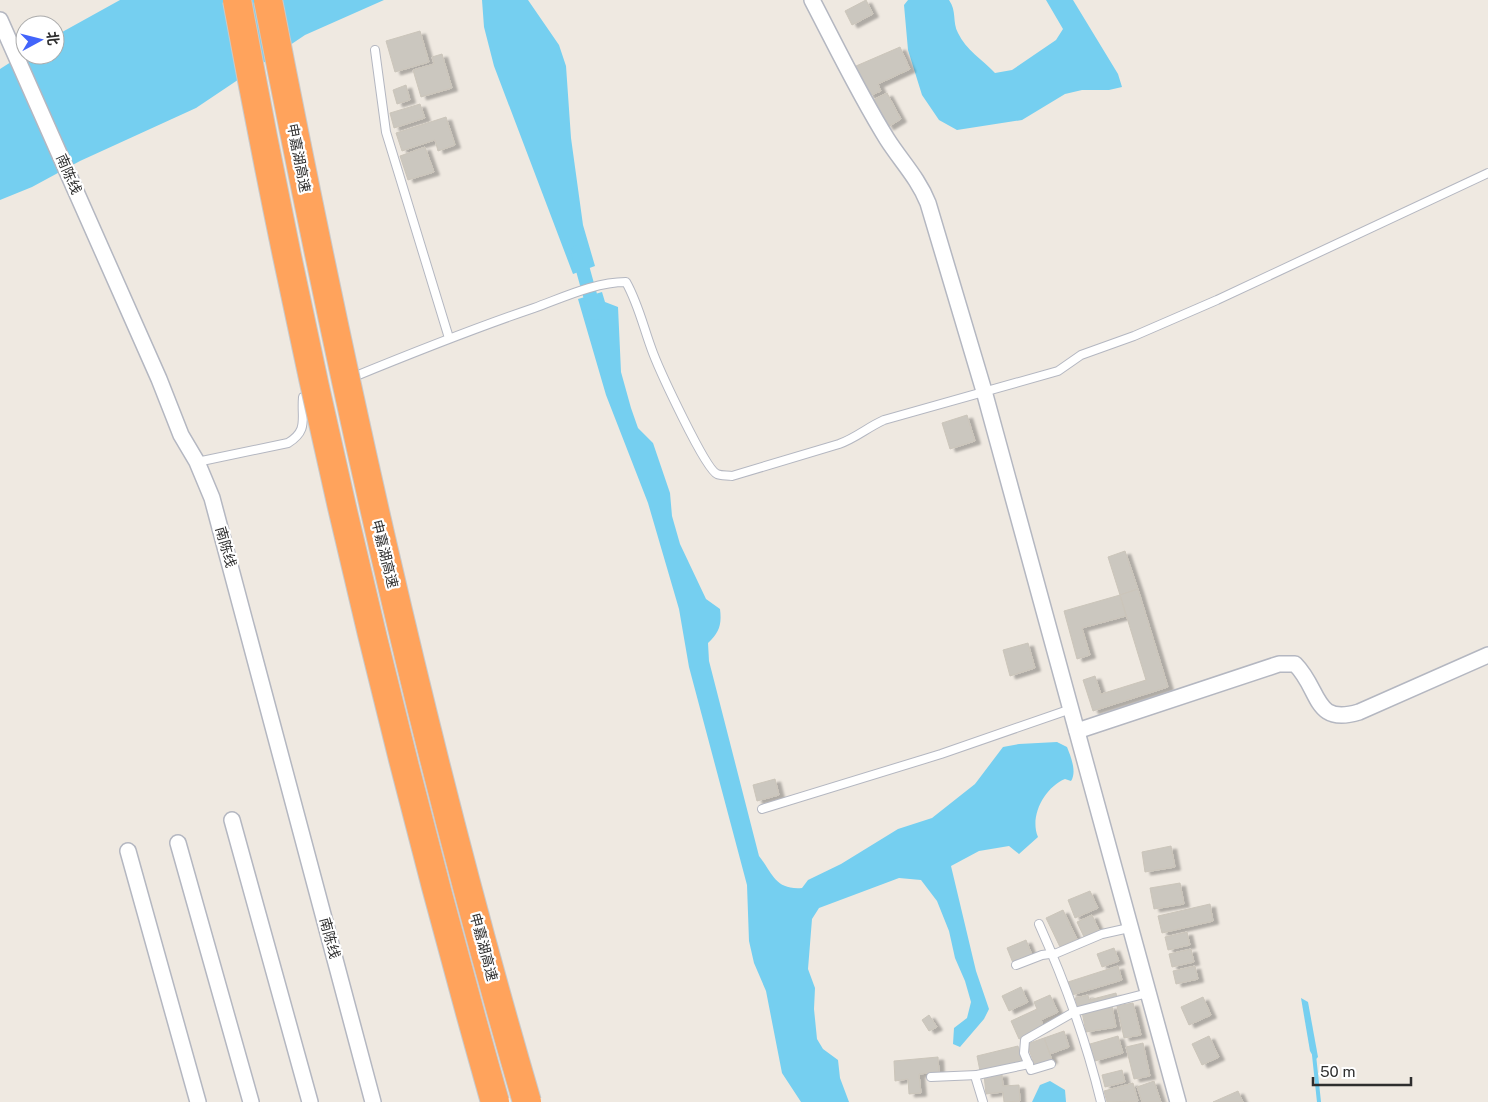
<svg xmlns="http://www.w3.org/2000/svg" width="1488" height="1102" viewBox="0 0 1488 1102" font-family="'Public Sans','Noto Sans SC',sans-serif">
<style>
.water{fill:#75cff0}
.lines{fill:none;stroke-linecap:round;stroke-linejoin:round}
.stream{stroke:#75cff0;stroke-width:4}
.canal{stroke:#75cff0;stroke-width:14}
.building{fill:#cbc7bf;stroke:#cbc5ba;filter:url(#shadow)}
.lane-casing{stroke:#b4b7c1;stroke-width:10}
.street-casing{stroke:#b4b7c1;stroke-width:18}
.lane{stroke:#fff;stroke-width:8}
.street{stroke:#fff;stroke-width:15}
.highway-bridge-casing{stroke:#c9c9c9;stroke-width:30;stroke-linecap:butt}
.highway-bridge{stroke:#ffa35c;stroke-width:28}
.labels{text-anchor:middle;stroke-width:4.5;stroke-linejoin:round;paint-order:stroke}
.street-label{font-size:14px;fill:#2e2e2e;stroke:#fff}
</style>
<defs>
<filter id="shadow"><feDropShadow dx="5.5" dy="3" stdDeviation="1" flood-color="#0004"/></filter>
</defs>
<rect width="100%" height="100%" fill="#efe9e1"/>
<g class="water">
<polygon points="120,0 384,0 305,35 196,108 80,161 32,187 0,200 0,69 25,53 55,55 55,36"/>
<polygon points="482,0 528,0 559,45 566,66 571,138 583,225 595,266 573,274 494,66 484,27"/>
<path d="M908,0h41c8,11 3,22 9,33 8,17 24,26 37,40l17,-3 44,-30 7,-11 -17,-29h27l45,74 4,13 -13,3h-27l-17,4 -43,26 -65,10 -18,-10 -17,-25 -14,-45 -4,-45z"/>
<path d="M602,292l3,10 13,5 3,65 10,36 7,20 15,15 17,50 2,23 8,28 26,55 14,10c2,16 -1,24 -12,34l1,18 50,195c14,18 16,34 43,32l6,-8 33,-16 57,-35 34,-11 43,-34 28,-37 16,-3 38,-2 10,5c4,10 10,25 4,34l-6,-2c-20,8 -36,37 -27,58l-19,17 -10,-8 -30,5 -28,15 25,105 13,38 -5,10 -24,28 -7,-3 1,-16 13,-10 4,-16 -6,-21 -10,-23 -6,-27 -12,-30 -16,-21 -22,-2 -80,30 -7,11 -4,50 7,19 -1,21 3,30 6,10 15,11 2,18 9,24h-48l-19,-29 -16,-82 -12,-28 -5,-22 -2,-56 -58,-218 -10,-58 -31,-106 -42,-108 -28,-96z"/>
<polygon points="1301,998 1308,1002 1318,1057 1315,1060 1310,1051"/>
<polygon points="1050,1081 1065,1090 1066,1102 1032,1102 1040,1085"/>
</g>
<g class="lines">
<polyline class="stream" points="1314,1055 1319,1102"/>
<polyline class="canal" points="578,252 595,313"/>
</g>
<g class="building">
<polygon points="866,0 873,14 852,25 845,11"/>
<polygon points="420,31 429,62 395,72 386,41"/>
<polygon points="900,47 910,69 878,84 881,91 869,96 856,66"/>
<polygon points="442,54 452,88 421,97 413,70 434,64 432,57"/>
<polygon points="406,85 410,100 397,104 393,90"/>
<polygon points="887,93 901,119 888,127 873,100"/>
<polygon points="420,104 425,118 394,128 390,113"/>
<polygon points="446,117 455,145 438,151 435,140 402,151 396,133"/>
<polygon points="425,147 434,172 408,180 400,156"/>
<polygon points="967,415 975,441 950,449 942,423"/>
<polygon points="1125,551 1138,589 1120,595 1108,557"/>
<polygon points="1138,589 1168,687 1093,711 1083,680 1095,676 1101,694 1146,680 1120,595"/>
<polygon points="1120,595 1126,616 1082,628 1090,655 1077,659 1064,611"/>
<polygon points="1028,643 1035,668 1010,676 1003,650"/>
<polygon points="775,779 779,795 757,801 753,785"/>
<polygon points="1171,846 1175,867 1145,872 1142,852"/>
<polygon points="1180,883 1184,904 1154,909 1150,888"/>
<polygon points="1090,891 1098,908 1075,918 1068,900"/>
<polygon points="1210,904 1213,921 1162,933 1158,916"/>
<polygon points="1063,910 1077,939 1060,947 1046,918"/>
<polygon points="1092,915 1099,930 1084,937 1077,922"/>
<polygon points="1187,932 1190,945 1168,950 1165,937"/>
<polygon points="1026,940 1032,955 1013,963 1007,948"/>
<polygon points="1114,948 1119,961 1102,967 1097,954"/>
<polygon points="1191,949 1194,962 1172,967 1169,954"/>
<polygon points="1118,966 1122,980 1072,995 1068,982"/>
<polygon points="1195,966 1198,979 1176,984 1173,971"/>
<polygon points="1021,987 1028,1002 1009,1011 1002,996"/>
<polygon points="1116,993 1117,998 1078,1008 1075,998 1088,995 1089,1000"/>
<polygon points="1050,995 1058,1012 1041,1020 1044,1027 1019,1039 1011,1021 1037,1009 1034,1002"/>
<polygon points="1203,997 1211,1015 1189,1025 1181,1007"/>
<polygon points="1133,1003 1141,1035 1124,1038 1117,1006"/>
<polygon points="1112,1006 1116,1027 1086,1032 1082,1012"/>
<polygon points="929,1015 937,1027 929,1031 922,1020"/>
<polygon points="1064,1031 1069,1047 1050,1054 1044,1038"/>
<polygon points="1118,1036 1123,1053 1095,1061 1090,1044"/>
<polygon points="1209,1036 1219,1057 1202,1065 1192,1044"/>
<polygon points="1044,1038 1052,1060 1035,1066 1027,1044"/>
<polygon points="1143,1043 1150,1076 1134,1079 1126,1047"/>
<polygon points="1018,1046 1022,1061 980,1071 977,1056"/>
<polygon points="938,1057 939,1072 919,1074 921,1093 909,1094 908,1079 895,1081 894,1061"/>
<polygon points="1122,1070 1125,1082 1105,1087 1102,1075"/>
<polygon points="1002,1074 1003,1086 1019,1085 1020,1101 1004,1102 1003,1092 986,1094 984,1075"/>
<polygon points="1154,1081 1161,1102 1142,1102 1137,1087"/>
<polygon points="1133,1083 1138,1101 1107,1102 1104,1091"/>
<polygon points="1238,1091 1243,1102 1213,1102"/>
</g>
<g class="lines">
<g class="lane-casing">
<g id="lane">
<polyline points="375,50 386,132 449,338"/>
<path d="M351,378c61,-25 121,-49 183,-70 28,-10 61,-26 92,-26 13,23 18,48 27,71 7,18 52,116 64,121 4,2 11,1 15,2l107,-32c17,-6 29,-17 45,-24l174,-49 23,-16 53,-19 83,-36 271,-127"/>
<path d="M197,462l91,-19c21,-13 13,-24 15,-46l8,-3"/>
<polyline points="762,809 941,754 1071,709"/>
<path d="M1039,924c26,58 47,116 62,178"/>
<polyline points="1016,965 1042,955 1057,953 1102,934 1129,928"/>
<polyline points="1051,1064 1031,1070 1024,1053 1025,1040 1074,1012 1148,993"/>
<polyline points="931,1077 977,1075"/>
<polyline points="983,1102 976,1079 977,1075 1029,1064"/>
</g>
</g>
<g class="street-casing">
<g id="street">
<path d="M812,0c24,46 47,94 75,139 14,22 31,39 41,64l56,188 194,711"/>
<polyline points="0,20 159,379 181,435 197,462 212,498 373,1102"/>
<path d="M1077,731l202,-67h16c26,26 18,62 64,48l129,-57"/>
<polyline points="232,820 310,1102"/>
<polyline points="178,843 251,1102"/>
<polyline points="128,851 198,1102"/>
</g>
</g>
<use href="#lane" class="lane"/>
<use href="#street" class="street"/>
<g class="highway-bridge-casing">
<g id="highway-bridge">
<path d="M237,0c68,371 155,739 258,1102"/>
<path d="M268,0c72,370 153,740 259,1102"/>
</g>
</g>
<use href="#highway-bridge" class="highway-bridge"/>
</g>
<g class="labels">
<g class="street-label">
<text transform="translate(299 158) rotate(79)" y="5">申嘉湖高速</text>
<text transform="translate(69 174) rotate(66)" y="5">南陈线</text>
<text transform="translate(226 547) rotate(74)" y="5">南陈线</text>
<text transform="translate(385 554) rotate(76)" y="5">申嘉湖高速</text>
<text transform="translate(330 938) rotate(75)" y="5">南陈线</text>
<text transform="translate(484 947) rotate(75)" y="5">申嘉湖高速</text>
</g>
</g>
<g transform="translate(40 40) rotate(83)"><circle r="24" fill="#ffffff" stroke="#ababab"/>
<path d="M0-4L9 19L0 12L-9 19Z" fill="#4264fb"/>
<text y="-8" font-size="14" font-weight="bold" text-anchor="middle" fill="#2e2e2e">北</text>
</g>
<path d="M1313 1077v8h98v-8" fill="none" stroke="#2e2e2e" stroke-width="2.5"/>
<text x="1320" y="1077" font-size="15" fill="#2e2e2e" stroke="#ffffff" stroke-width="4" paint-order="stroke">50 m</text>
</svg>
